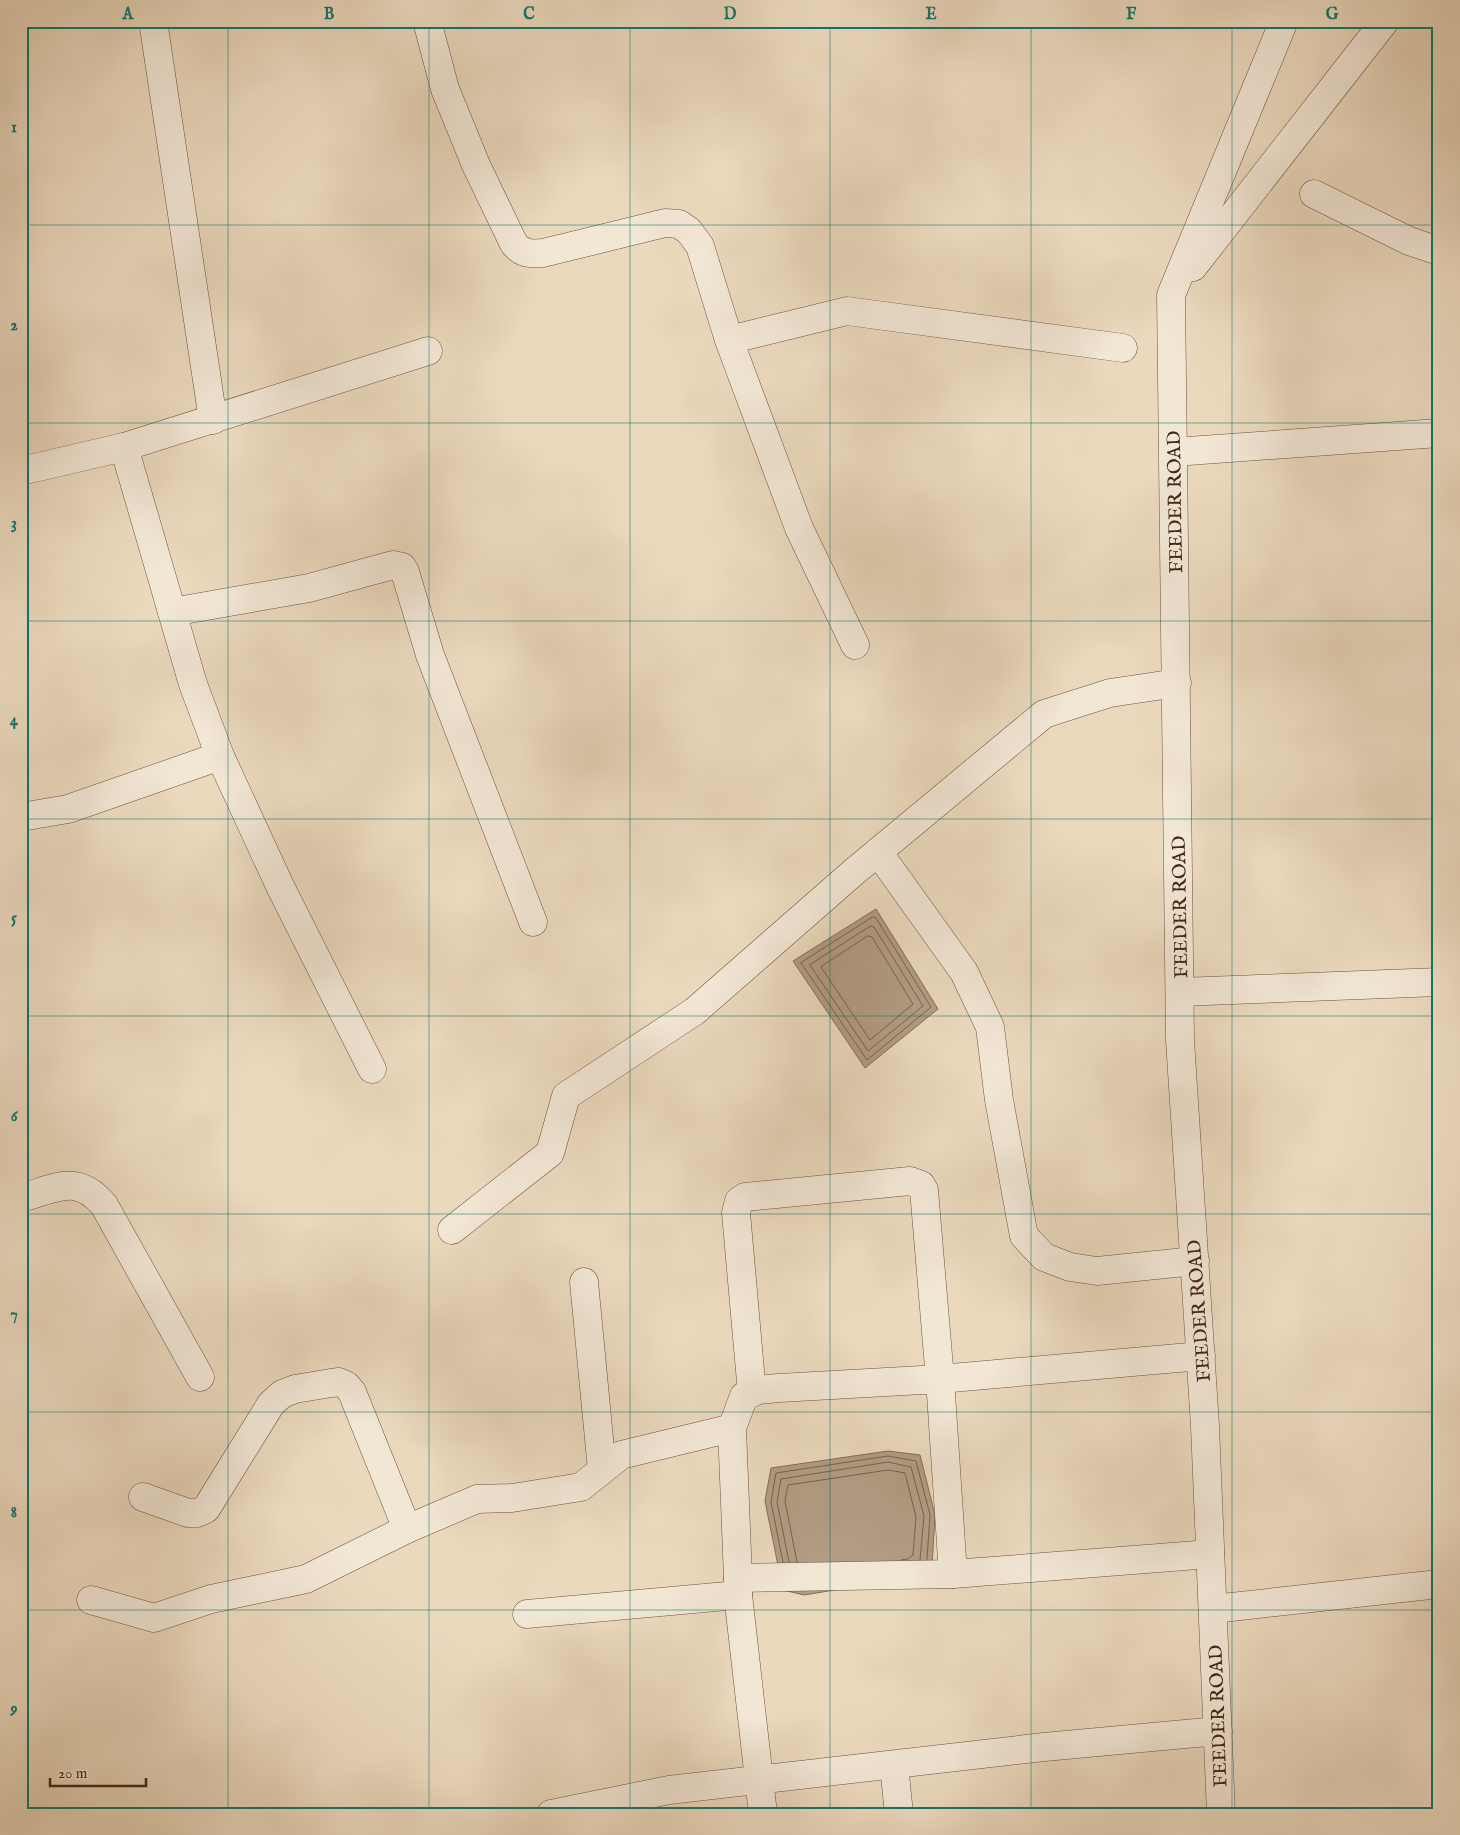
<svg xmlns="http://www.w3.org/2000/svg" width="1460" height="1835" viewBox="0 0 1460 1835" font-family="'IM FELL English',serif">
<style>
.water{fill:#b29c84;stroke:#856c57}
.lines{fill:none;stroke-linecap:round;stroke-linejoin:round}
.shore{stroke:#7a604c;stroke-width:1}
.minor-casing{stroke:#6c523e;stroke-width:29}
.minor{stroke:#f2e6d5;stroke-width:28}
.grid{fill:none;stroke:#0f766e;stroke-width:1;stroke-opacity:0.55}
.labels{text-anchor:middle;stroke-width:4.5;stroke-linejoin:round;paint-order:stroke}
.street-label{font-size:19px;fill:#422513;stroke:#f2e6d5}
.neatline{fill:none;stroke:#0f766e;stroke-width:2}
.grid-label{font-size:16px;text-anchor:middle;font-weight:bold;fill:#0f766e}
</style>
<rect width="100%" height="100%" fill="#ebd9be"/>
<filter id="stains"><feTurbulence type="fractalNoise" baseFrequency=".004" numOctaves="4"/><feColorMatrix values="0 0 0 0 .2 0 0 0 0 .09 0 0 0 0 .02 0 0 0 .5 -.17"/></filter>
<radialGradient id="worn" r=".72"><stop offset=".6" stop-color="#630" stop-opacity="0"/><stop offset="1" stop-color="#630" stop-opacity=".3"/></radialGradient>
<g class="water">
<polygon points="876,909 938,1009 865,1068 793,961"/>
<polygon points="888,1451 920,1455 935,1515 932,1566 915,1577 804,1595 783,1590 765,1501 771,1468"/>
</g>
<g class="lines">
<g class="shore">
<polygon points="873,917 876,918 931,1007 867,1060 801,963"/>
<polygon points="871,926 874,927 923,1006 868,1051 810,965"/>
<polygon points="868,936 872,937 913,1004 870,1040 821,967"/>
<polyline points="783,1562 771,1502 776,1473 888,1456 916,1461 930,1515 927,1559"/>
<polyline points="789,1562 777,1502 781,1479 888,1462 911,1467 924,1516 920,1560"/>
<polyline points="797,1562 785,1501 788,1485 888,1470 905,1473 916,1517 913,1555 908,1559 901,1560"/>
</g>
<g class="minor-casing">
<g id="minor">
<polyline points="153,21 213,420"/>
<path d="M427,21l18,68 31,76 38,79c9,10 16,10 29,9l122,-30 14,1 10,7 11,15 29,94 70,188 56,117"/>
<polyline points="1314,194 1409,241 1439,251"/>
<polyline points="1193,267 1385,21"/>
<polyline points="729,340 847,311 1123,348"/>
<polyline points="1174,452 1439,433"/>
<polyline points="21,471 124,447 428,351"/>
<polyline points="172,612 309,588 393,565 402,567 405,572 430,655 533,922"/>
<polyline points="220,756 280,886 372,1069"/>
<polyline points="21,817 68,809 220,756 193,684 124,447"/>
<polyline points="878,852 964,972 990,1027 999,1100 1024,1236 1044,1257 1070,1267 1097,1271 1195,1261"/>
<polyline points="1180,992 1439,982"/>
<path d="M21,1198c35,-10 56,-25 83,7l96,172"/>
<polyline points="452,1230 550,1153 566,1096 695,1011 855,871 1044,714 1110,693 1177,683"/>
<polyline points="584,1282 602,1470"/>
<polyline points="752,1393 736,1213 739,1201 745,1197 910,1181 921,1185 924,1190 940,1379 1201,1356"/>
<polyline points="143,1497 188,1513 197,1513 206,1509 271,1404 282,1394 295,1389 331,1383 339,1382 346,1385 352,1392 407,1529"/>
<polyline points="738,1578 732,1428 744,1396 758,1390 779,1388 940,1379 953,1574"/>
<polyline points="738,1595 763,1814"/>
<polyline points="91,1600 154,1618 211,1599 306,1579 407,1529 477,1499 512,1498 581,1487 621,1455 732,1428"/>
<polyline points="1213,1609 1439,1584"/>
<polyline points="527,1614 738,1595 738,1578 953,1574 1210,1554"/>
<polyline points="894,1765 899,1814"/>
<polyline points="551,1814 669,1790 1044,1747 1218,1731"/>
<polyline points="1221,1814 1205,1426 1180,1040 1171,295 1284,21"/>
</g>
</g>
<use href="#minor" class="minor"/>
</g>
<path class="grid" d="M228,21v1793M429,21v1793M630,21v1793M830,21v1793M1031,21v1793M1232,21v1793M21,225h1418M21,423h1418M21,621h1418M21,819h1418M21,1016h1418M21,1214h1418M21,1412h1418M21,1610h1418"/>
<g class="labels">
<g class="street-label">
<text transform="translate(1174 502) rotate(-91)" y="7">FEEDER ROAD</text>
<text transform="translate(1179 907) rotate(-91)" y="7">FEEDER ROAD</text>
<text transform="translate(1198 1311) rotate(-94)" y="7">FEEDER ROAD</text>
<text transform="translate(1217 1716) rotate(-92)" y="7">FEEDER ROAD</text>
</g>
</g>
<rect width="1460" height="1835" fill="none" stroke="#ebd9be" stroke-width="55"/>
<path d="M50 1778v8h96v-8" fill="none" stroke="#422513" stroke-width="2.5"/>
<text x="58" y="1778" font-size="15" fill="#422513" stroke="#f2e6d5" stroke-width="4" paint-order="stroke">20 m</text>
<rect x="28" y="28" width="1404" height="1780" class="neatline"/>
<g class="grid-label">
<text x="128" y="19">A</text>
<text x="329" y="19">B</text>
<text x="529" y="19">C</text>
<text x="730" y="19">D</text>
<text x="931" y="19">E</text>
<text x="1131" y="19">F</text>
<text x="1332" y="19">G</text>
<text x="14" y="132">1</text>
<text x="14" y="330">2</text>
<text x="14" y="528">3</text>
<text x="14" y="725">4</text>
<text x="14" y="923">5</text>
<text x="14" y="1121">6</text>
<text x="14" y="1319">7</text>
<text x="14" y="1517">8</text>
<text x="14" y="1714">9</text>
</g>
<rect width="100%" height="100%" filter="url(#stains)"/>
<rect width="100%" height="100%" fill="url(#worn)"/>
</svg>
